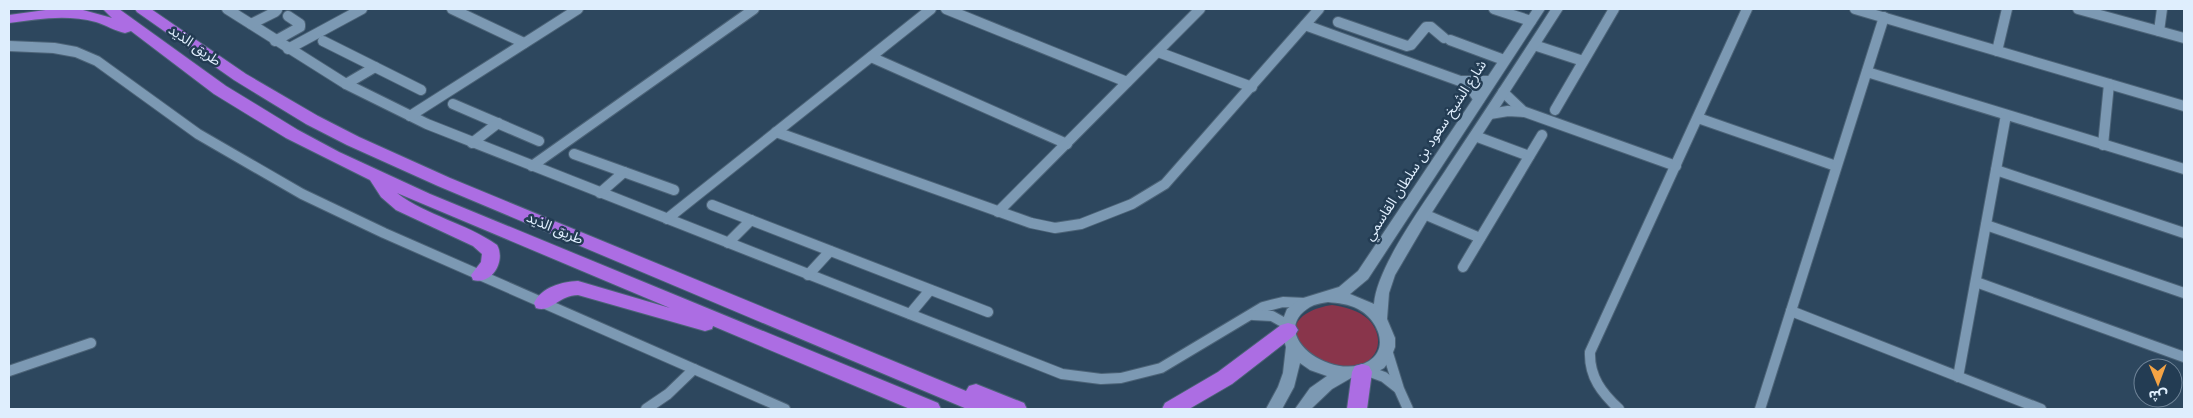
<svg xmlns="http://www.w3.org/2000/svg" width="2193" height="418" viewBox="0 0 2193 418" font-family="Helvetica,'Noto Sans Arabic',sans-serif">
<style>
.green{fill:#89354b}
.lines{fill:none;stroke-linecap:round;stroke-linejoin:round}
.minor-casing{stroke:#4c6377;stroke-width:12}
.secondary-casing{stroke:#4c6377;stroke-width:2}
.motorway-casing{stroke:#4c6377;stroke-width:2}
.minor{stroke:#7c99b3;stroke-width:10}
.secondary{fill:#7c99b3;fill-rule:evenodd}
.motorway{fill:#ac6de3;fill-rule:evenodd}
.labels{text-anchor:middle;stroke-width:5;stroke-linejoin:round;paint-order:stroke}
.street-label{font-size:14px;fill:#dfeefd;stroke:#233c53}
</style>
<rect width="100%" height="100%" fill="#2d475e"/>
<path class="green" d="M1332,305c13,2 26,5 36,14 17,17 12,41 -11,47 -4,1 -11,4 -15,4 -9,-1 -27,-11 -36,-15 -3,-5 -8,-11 -10,-17 -7,-22 21,-31 36,-33z"/>
<g class="lines">
<g class="minor-casing">
<g id="minor">
<polyline points="227,9 346,84 427,124 1062,374 1101,379 1121,378 1161,368 1263,307 1283,302 1305,303"/>
<polyline points="452,9 524,43"/>
<polyline points="946,9 1127,82"/>
<polyline points="1494,9 1531,21"/>
<polyline points="1855,9 2184,106"/>
<polyline points="2078,9 2184,38"/>
<polyline points="1338,22 1407,46 1411,45 1426,27 1431,27 1444,38"/>
<polyline points="251,24 275,12 277,10 275,9"/>
<polyline points="1305,25 1460,81 1472,90 1479,100"/>
<polyline points="2159,31 2162,9"/>
<polyline points="1450,40 1504,60"/>
<polyline points="275,41 300,27 300,24 288,16"/>
<polyline points="323,41 421,90"/>
<polyline points="1534,45 1583,61"/>
<polyline points="9,46 54,48 76,52 97,61 198,134 302,194 384,233 785,409"/>
<polyline points="288,49 362,9"/>
<polyline points="1997,51 2007,9"/>
<polyline points="1158,52 1252,87"/>
<polyline points="871,57 1067,144"/>
<polyline points="1867,72 2184,169"/>
<polyline points="1462,81 1491,81"/>
<polyline points="346,84 375,67"/>
<polyline points="1503,92 1524,112"/>
<polyline points="453,104 539,141"/>
<polyline points="1555,110 1614,9"/>
<polyline points="1490,114 1508,111 1525,112 1676,166"/>
<polyline points="410,116 578,9"/>
<polyline points="1698,118 1836,166"/>
<polyline points="776,132 1031,223 1055,228 1081,224 1132,204 1165,184 1319,9"/>
<polyline points="1475,136 1529,156"/>
<polyline points="472,143 498,123"/>
<polyline points="2103,145 2109,84"/>
<polyline points="574,154 674,190"/>
<polyline points="532,166 754,9"/>
<polyline points="1996,170 2184,233"/>
<polyline points="600,193 624,172"/>
<polyline points="712,205 988,312"/>
<polyline points="998,212 1200,9"/>
<polyline points="1424,214 1480,238"/>
<polyline points="667,219 931,9"/>
<polyline points="1986,225 2184,293"/>
<polyline points="728,243 751,220"/>
<polyline points="1463,267 1542,135"/>
<polyline points="808,275 830,251"/>
<polyline points="1976,282 2184,357"/>
<polyline points="1791,311 2041,409"/>
<polyline points="910,314 930,290"/>
<polyline points="1253,315 1272,316 1288,325"/>
<polyline points="1387,350 1399,389 1408,409"/>
<polyline points="1365,370 1384,377 1398,388"/>
<polyline points="9,371 91,343"/>
<polyline points="1958,377 2006,115"/>
<polyline points="646,409 668,394 694,369"/>
<path d="M1619,409c-17,-16 -30,-32 -29,-57l157,-343"/>
<polyline points="1760,409 1884,17"/>
</g>
</g>
<g class="secondary-casing">
<path id="secondary" d="M1533,9h12l-177,270 -18,15 24,10c3,-38 51,-102 73,-136 35,-53 70,-106 104,-159h12l-134,208 -34,58 -6,18 -2,26 8,19v9l-5,13 -6,8 -9,5 -24,5 -19,11 -21,20h-16l15,-21 17,-12 -17,-6 -10,-7 -6,24 -12,22h-16l12,-22 5,-14 3,-26 -6,-20 7,-18 13,-10 39,-12 19,-16zM1328,302c10,1 21,2 30,7 18,9 33,38 11,52 -36,22 -104,-27 -59,-54 5,-3 12,-4 18,-5z"/>
</g>
<g class="motorway-casing">
<g id="motorway">
<path d="M53,9l30,1 29,8 -9,-9h16l107,77 72,44 41,22 91,42 508,209 3,6h-31l-197,-83 -1,3 -7,2 -127,-36c-21,1 -26,18 -42,13l-2,-5c8,-16 27,-21 44,-22l92,27 -273,-115c30,23 69,30 100,52 9,16 -5,40 -24,35l-2,-5 10,-13 1,-8 -9,-8 -77,-36 -15,-13 -11,-17 -84,-42 -72,-44 -83,-63 -6,2c-10,-2 -19,-8 -29,-11 -29,-8 -59,-3 -87,1v-8z"/>
<polygon points="135,9 151,9 246,74 318,116 359,137 450,178 966,391 969,386 976,384 1024,403 1027,409 967,409 438,186 347,145 306,124 234,80 137,12"/>
<polygon points="1288,323 1295,325 1298,330 1295,335 1232,384 1189,409 1162,409 1165,403 1218,372 1281,325"/>
<polygon points="1362,364 1369,366 1372,372 1367,409 1347,409 1352,372 1355,366"/>
</g>
</g>
<use href="#minor" class="minor"/>
<use href="#secondary" class="secondary"/>
<use href="#motorway" class="motorway"/>
</g>
<g class="labels">
<g class="street-label">
<text transform="translate(195 45) rotate(35)" y="5">طريق الذيد</text>
<text transform="translate(1425 150) rotate(-57)" y="5">شارع الشيخ سعود بن سلطان القاسمي</text>
<text transform="translate(555 228) rotate(23)" y="5">طريق الذيد</text>
</g>
</g>
<rect width="2193" height="418" fill="none" stroke="#dfeefd" stroke-width="20"/>
<g transform="translate(2158 383) rotate(179)"><circle r="24" fill="#233c53" stroke="#6e8397"/>
<path d="M0-4L9 19L0 12L-9 19Z" fill="#f4a344"/>
<text y="-8" font-size="14" font-weight="bold" text-anchor="middle" fill="#dfeefd">ش</text>
</g>
</svg>
